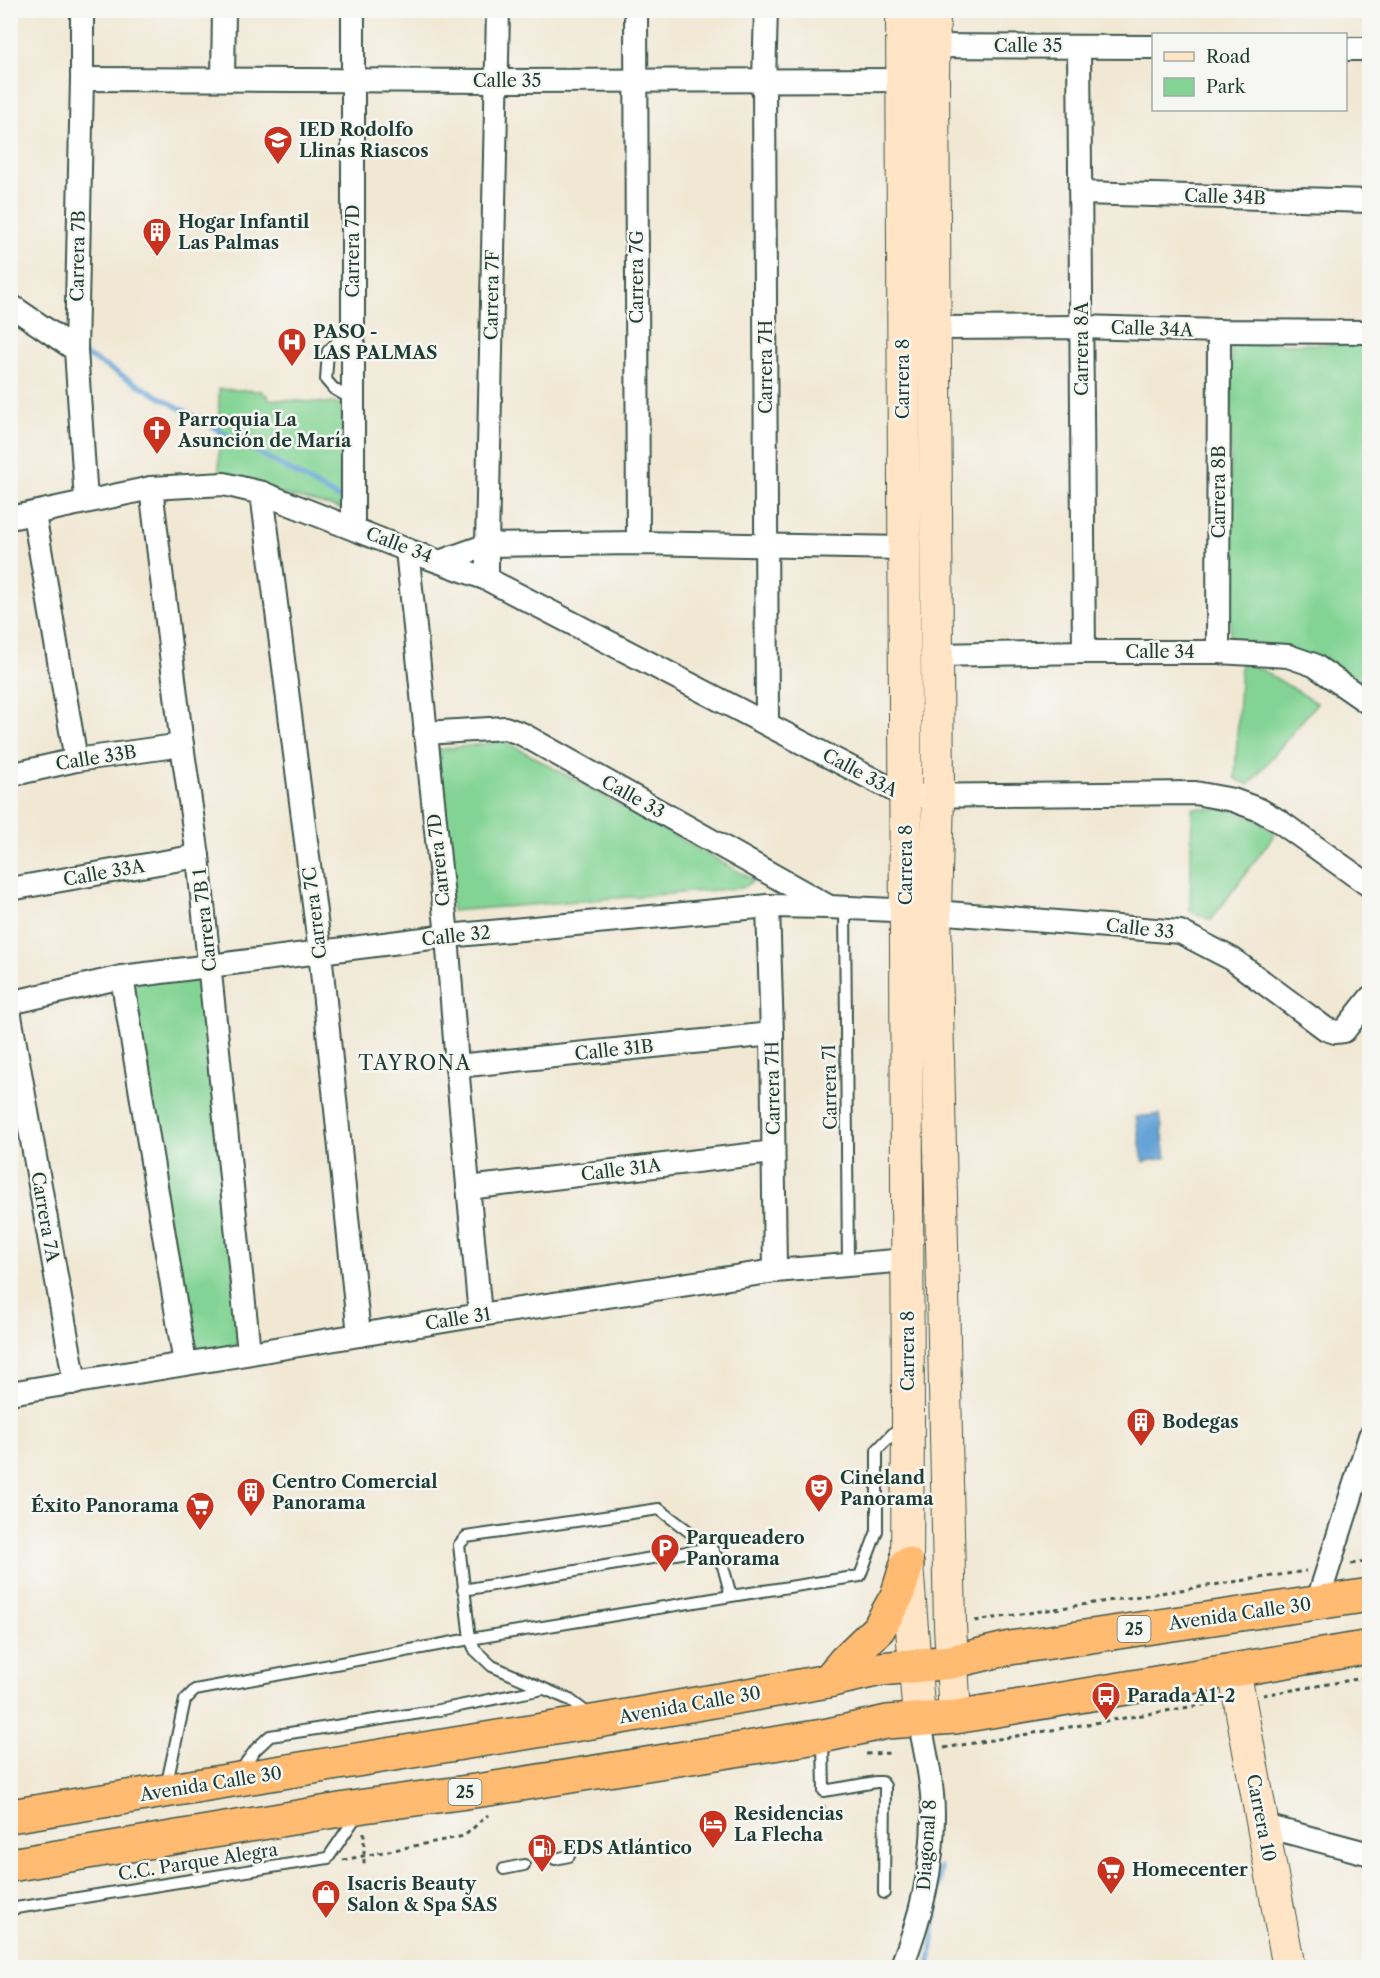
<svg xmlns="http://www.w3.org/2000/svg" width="1380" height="1978" viewBox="0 0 1380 1978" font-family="'Libre Caslon Text',serif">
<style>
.green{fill:#83d494;stroke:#518864;stroke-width:1.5}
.water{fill:#65a3d7;stroke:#427086;stroke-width:1.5}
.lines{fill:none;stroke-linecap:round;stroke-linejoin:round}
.stream{stroke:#65a3d7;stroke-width:5}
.lane-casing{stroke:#3e574c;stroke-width:14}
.street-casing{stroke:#3e574c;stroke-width:26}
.secondary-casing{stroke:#3e574c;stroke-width:34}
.highway-casing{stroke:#3e574c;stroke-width:36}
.path{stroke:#3e574c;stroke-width:3;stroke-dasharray:4.5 4.5;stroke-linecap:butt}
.lane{stroke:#fff;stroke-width:10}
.street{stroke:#fff;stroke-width:22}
.secondary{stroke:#ffe4c6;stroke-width:32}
.highway{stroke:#ffbb71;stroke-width:33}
.labels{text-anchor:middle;stroke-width:5;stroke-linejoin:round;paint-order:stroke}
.shield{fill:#f6f6f2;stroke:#60746d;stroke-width:1.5}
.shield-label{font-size:16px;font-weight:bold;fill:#1f3d34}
.street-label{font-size:18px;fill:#1f3d34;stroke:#f6f6f2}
.poi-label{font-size:18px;font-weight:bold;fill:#1f3d34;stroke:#f6f6f2;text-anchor:start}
.neighbourhood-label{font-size:20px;letter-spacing:1.5px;fill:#1f3d34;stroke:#f6f6f2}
</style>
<rect width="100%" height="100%" fill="#f6f6f2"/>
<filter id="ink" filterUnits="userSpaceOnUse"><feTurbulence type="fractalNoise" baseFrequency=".0167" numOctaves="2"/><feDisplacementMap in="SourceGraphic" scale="12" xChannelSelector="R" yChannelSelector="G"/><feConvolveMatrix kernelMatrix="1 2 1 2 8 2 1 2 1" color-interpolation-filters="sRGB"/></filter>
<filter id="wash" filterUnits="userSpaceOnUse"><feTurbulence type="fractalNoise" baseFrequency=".008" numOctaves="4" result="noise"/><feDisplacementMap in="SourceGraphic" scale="24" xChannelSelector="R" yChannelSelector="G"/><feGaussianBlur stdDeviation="1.35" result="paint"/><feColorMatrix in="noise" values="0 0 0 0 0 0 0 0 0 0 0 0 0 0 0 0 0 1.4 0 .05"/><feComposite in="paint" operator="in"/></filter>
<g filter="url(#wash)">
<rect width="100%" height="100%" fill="#f1e8d4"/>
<g class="green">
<polygon points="1231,343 1369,345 1369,713 1259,643 1230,640"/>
<polygon points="219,389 262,391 262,394 268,395 268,399 342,404 342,509 219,478"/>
<polygon points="1241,661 1264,671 1317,703 1249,785 1235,778"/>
<polygon points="505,741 754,880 742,888 452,911 437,750"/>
<polygon points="1192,808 1228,809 1256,819 1275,834 1211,920 1190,911"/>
<polygon points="204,966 241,1344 189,1357 132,984"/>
</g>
<polygon class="water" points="1160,1114 1166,1158 1143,1162 1136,1117"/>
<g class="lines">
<g class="stream">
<polyline points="82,353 346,502"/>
<polyline points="923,1203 924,1153"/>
<polyline points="928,1968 931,1957 939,1885 940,1867"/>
</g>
</g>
</g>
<g filter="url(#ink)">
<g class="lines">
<g class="lane-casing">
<g id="lane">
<polyline points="353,334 343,337 328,351 326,380 334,389 353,400"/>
<polyline points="845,908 848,1265"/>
<polyline points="463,1590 711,1548"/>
<polyline points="590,1715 570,1700 492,1666 475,1650 470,1639 731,1596"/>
<polyline points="823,1741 824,1791 876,1782 882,1782 885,1786 884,1893"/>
<polyline points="240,1771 256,1749 270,1736 434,1711 543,1689"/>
<polyline points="166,1787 185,1700 195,1690 470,1639 459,1545 466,1537 659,1509 711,1548 723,1566 731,1596 860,1576 877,1531 877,1450 902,1424"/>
<polyline points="555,1859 569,1856"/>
<polyline points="504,1869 524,1865"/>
<polyline points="10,1909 328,1858 358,1814"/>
</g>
</g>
<g class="street-casing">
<g id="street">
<polyline points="82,10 82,79 76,350 86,501"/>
<polyline points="353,10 353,527"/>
<polyline points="636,10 638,543"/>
<polyline points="766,10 764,81 767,723"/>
<polyline points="918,46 1154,47"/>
<polyline points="1079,47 1084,652"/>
<polyline points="1346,49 1370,49"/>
<polyline points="82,79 497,81 916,80"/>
<polyline points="223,79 224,10"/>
<polyline points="1081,193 1370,201"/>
<polyline points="10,305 76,350"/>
<polyline points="934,328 1081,327 1219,331 1370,332"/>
<polyline points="151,488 182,745 198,856 249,1352"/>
<polyline points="262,493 320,952 359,1335"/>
<polyline points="34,514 76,760"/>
<polyline points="10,518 151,488 224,484 262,493 407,550 487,579 905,796 1195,793 1233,800 1260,810 1279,821 1370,886"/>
<polyline points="407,550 447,936 457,1066 480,1315"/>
<polyline points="442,561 487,545 638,543 904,548"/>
<polyline points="487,579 487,545 498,10"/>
<polyline points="1218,652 1219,331"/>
<polyline points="937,655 1084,652 1218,652 1288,656 1314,665 1370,704"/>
<polyline points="425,733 505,728 522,734 826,905"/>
<polyline points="10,775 76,760 182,745"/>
<polyline points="10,889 198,856"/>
<polyline points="768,906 772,1034 775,1271"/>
<polyline points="122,977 185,1364"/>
<polyline points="10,1003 122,977 447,936 768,906 829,907 935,912 1180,932 1232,959 1326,1029 1335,1032 1344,1031 1370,998"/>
<polyline points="10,1016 75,1383"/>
<polyline points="457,1066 772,1034"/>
<polyline points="468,1188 773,1152"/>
<polyline points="10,1393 480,1315 775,1271 907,1260"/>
<polyline points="1317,1603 1370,1436"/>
<polyline points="1262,1825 1370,1854"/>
<path d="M901,1968c20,-51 32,-99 32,-153 0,-32 -8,-65 -14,-96"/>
</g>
</g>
<g class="secondary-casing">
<g id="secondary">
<polyline points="902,10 908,1417 907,1564 919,1719"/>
<polyline points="934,10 933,80 938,796 935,912 950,1625 955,1717"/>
<polyline points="1234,1669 1289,1968"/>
</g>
</g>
<g class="highway-casing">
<g id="highway">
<polyline points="828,1681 845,1661 879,1628 897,1596 907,1564"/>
<polyline points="10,1816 598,1721 828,1681 881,1669 951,1662 1010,1648 1370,1595"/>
<polyline points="10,1865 364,1806 489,1789 823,1736 887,1722 955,1717 1370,1647"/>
</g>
</g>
<g class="path">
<polyline points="1351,1564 1370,1561"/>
<polyline points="975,1621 1306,1571"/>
<polyline points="1263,1695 1370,1677"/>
<polyline points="944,1748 1214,1703"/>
<polyline points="866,1754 893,1753"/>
<polyline points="824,1805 824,1817"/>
<polyline points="364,1832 364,1865"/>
<polyline points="343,1860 464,1836 488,1815"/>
</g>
<use href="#lane" class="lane"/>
<use href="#street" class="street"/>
<use href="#secondary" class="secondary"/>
<use href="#highway" class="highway"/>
</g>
</g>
<defs>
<g id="school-pin" transform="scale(1.5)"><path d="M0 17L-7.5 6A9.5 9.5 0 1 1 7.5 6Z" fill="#c8321e" stroke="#f6f6f2"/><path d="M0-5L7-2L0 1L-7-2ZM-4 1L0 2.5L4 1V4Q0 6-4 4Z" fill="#fff"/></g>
<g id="building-pin" transform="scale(1.5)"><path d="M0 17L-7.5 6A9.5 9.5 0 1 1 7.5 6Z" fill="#c8321e" stroke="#f6f6f2"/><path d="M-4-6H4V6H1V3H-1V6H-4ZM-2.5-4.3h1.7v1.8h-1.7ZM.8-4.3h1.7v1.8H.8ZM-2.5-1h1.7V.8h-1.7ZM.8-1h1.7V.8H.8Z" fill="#fff"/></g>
<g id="hospital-pin" transform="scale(1.5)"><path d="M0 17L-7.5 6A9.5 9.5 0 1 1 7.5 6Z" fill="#c8321e" stroke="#f6f6f2"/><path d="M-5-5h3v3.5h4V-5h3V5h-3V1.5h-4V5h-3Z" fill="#fff"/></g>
<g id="church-pin" transform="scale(1.5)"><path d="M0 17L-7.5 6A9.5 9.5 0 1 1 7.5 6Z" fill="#c8321e" stroke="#f6f6f2"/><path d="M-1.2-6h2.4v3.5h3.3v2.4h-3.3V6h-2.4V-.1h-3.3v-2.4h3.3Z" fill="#fff"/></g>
<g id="theatre-pin" transform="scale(1.5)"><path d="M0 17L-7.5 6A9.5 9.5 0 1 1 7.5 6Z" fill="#c8321e" stroke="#f6f6f2"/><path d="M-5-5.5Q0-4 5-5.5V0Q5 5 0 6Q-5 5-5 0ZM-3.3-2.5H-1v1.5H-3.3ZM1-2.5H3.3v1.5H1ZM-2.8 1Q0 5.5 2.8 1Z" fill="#fff"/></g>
<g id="supermarket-pin" transform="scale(1.5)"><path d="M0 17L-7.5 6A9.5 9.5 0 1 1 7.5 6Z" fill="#c8321e" stroke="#f6f6f2"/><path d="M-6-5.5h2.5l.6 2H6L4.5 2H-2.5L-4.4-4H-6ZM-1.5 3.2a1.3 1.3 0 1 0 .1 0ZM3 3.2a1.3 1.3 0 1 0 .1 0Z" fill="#fff"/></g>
<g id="parking-pin" transform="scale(1.5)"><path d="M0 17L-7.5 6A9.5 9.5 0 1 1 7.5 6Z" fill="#c8321e" stroke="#f6f6f2"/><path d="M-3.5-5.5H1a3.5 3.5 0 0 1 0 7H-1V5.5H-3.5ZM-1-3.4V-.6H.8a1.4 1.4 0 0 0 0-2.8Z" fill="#fff"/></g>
<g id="bus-pin" transform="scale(1.5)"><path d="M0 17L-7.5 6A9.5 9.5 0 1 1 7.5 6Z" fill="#c8321e" stroke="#f6f6f2"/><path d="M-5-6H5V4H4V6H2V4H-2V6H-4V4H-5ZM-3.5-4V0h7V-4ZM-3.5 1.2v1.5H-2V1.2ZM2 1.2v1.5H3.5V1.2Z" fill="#fff"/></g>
<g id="hotel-pin" transform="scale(1.5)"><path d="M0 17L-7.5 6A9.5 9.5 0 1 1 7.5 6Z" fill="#c8321e" stroke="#f6f6f2"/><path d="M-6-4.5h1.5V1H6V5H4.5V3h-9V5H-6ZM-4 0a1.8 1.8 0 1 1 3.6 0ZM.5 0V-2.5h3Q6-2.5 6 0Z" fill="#fff"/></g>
<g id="fuel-pin" transform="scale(1.5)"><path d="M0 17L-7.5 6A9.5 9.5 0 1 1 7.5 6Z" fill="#c8321e" stroke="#f6f6f2"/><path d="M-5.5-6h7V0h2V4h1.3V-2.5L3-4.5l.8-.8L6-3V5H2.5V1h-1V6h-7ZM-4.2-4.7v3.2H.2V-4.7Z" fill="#fff"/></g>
<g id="shop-pin" transform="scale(1.5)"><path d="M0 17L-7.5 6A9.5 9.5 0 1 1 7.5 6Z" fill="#c8321e" stroke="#f6f6f2"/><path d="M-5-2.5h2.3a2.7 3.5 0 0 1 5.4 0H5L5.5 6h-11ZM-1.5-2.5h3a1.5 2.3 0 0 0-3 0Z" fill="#fff"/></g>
</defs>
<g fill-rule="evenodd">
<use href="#school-pin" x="278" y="140"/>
<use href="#building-pin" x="157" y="232"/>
<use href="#hospital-pin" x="292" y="342"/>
<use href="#church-pin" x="157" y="430"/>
<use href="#building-pin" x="1141" y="1422"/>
<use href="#theatre-pin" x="819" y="1488"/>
<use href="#building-pin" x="251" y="1492"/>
<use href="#supermarket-pin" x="200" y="1506"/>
<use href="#parking-pin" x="665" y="1548"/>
<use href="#bus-pin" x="1106" y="1696"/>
<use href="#hotel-pin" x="713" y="1824"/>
<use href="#fuel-pin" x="542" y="1848"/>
<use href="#supermarket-pin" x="1111" y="1870"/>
<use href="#shop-pin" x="326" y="1894"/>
</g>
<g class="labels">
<g class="shield">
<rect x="1117.5" y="1616" width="33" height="26" rx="4.5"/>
<rect x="448.5" y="1779" width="33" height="26" rx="4.5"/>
</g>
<g class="shield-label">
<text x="1134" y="1635">25</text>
<text x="465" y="1798">25</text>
</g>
<g class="street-label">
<text x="1028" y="52">Calle 35</text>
<text x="507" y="87">Calle 35</text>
<text transform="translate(1225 197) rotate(2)" y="6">Calle 34B</text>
<text transform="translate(353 251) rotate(-90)" y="6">Carrera 7D</text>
<text transform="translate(78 256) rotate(-89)" y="6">Carrera 7B</text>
<text transform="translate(637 277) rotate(-90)" y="6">Carrera 7G</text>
<text transform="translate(492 295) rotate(-89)" y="6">Carrera 7F</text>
<text transform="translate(1152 329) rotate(2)" y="6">Calle 34A</text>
<text transform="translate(1082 349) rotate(-90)" y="6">Carrera 8A</text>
<text transform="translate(766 367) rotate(-90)" y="6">Carrera 7H</text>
<text transform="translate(903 379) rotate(-90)" y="6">Carrera 8</text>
<text transform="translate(1219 492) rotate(-90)" y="6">Carrera 8B</text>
<text transform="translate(399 545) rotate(21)" y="6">Calle 34</text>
<text x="1160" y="658">Calle 34</text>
<text transform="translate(96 758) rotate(-9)" y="6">Calle 33B</text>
<text transform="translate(860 773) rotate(28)" y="6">Calle 33A</text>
<text transform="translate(633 797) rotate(29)" y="6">Calle 33</text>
<text transform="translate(439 860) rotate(-96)" y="6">Carrera 7D</text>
<text transform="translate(906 865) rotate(-90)" y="6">Carrera 8</text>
<text transform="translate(104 873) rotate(-10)" y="6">Calle 33A</text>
<text transform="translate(315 913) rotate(-97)" y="6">Carrera 7C</text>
<text transform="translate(205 920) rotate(-96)" y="6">Carrera 7B 1</text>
<text transform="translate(1140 929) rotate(6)" y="6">Calle 33</text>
<text transform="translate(456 936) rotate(-6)" y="6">Calle 32</text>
<text transform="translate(614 1050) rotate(-6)" y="6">Calle 31B</text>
<text transform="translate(830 1087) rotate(-91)" y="6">Carrera 7I</text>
<text transform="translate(773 1088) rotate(-91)" y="6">Carrera 7H</text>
<text transform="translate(621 1170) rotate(-7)" y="6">Calle 31A</text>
<text transform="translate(45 1217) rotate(80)" y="6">Carrera 7A</text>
<text transform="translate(458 1319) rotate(-9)" y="6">Calle 31</text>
<text transform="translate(908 1351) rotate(-90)" y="6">Carrera 8</text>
<text transform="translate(1240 1614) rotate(-8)" y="6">Avenida Calle 30</text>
<text transform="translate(690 1705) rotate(-10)" y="6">Avenida Calle 30</text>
<text transform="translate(211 1784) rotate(-9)" y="6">Avenida Calle 30</text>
<text transform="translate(1261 1818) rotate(79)" y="6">Carrera 10</text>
<text transform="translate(927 1845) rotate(-86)" y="6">Diagonal 8</text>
<text transform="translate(198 1862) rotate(-9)" y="6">C.C. Parque Alegra</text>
</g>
<g class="poi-label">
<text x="299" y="136">IED Rodolfo<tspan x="299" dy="21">Llinas Riascos</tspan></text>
<text x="178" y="228">Hogar Infantil<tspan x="178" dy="21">Las Palmas</tspan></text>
<text x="313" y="338">PASO -<tspan x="313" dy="21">LAS PALMAS</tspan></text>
<text x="178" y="426">Parroquia La<tspan x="178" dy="21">Asunción de María</tspan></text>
<text x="1162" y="1428">Bodegas</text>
<text x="840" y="1484">Cineland<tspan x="840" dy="21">Panorama</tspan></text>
<text x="272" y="1488">Centro Comercial<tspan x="272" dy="21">Panorama</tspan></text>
<text x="179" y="1512" text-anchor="end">Éxito Panorama</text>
<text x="686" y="1544">Parqueadero<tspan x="686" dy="21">Panorama</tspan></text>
<text x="1127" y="1702">Parada A1-2</text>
<text x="734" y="1820">Residencias<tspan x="734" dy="21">La Flecha</tspan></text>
<text x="563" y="1854">EDS Atlántico</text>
<text x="1132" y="1876">Homecenter</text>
<text x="347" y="1890">Isacris Beauty<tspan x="347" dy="21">Salon &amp; Spa SAS</tspan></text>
</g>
<g class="neighbourhood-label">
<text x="415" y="1070">TAYRONA</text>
</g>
</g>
<rect width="1380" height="1978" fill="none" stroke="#f6f6f2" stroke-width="36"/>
<rect x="1152" y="33" width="195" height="78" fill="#f6f6f2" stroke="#a0aca6" stroke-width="1.5"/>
<rect x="1164" y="52" width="30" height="9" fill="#ffe4c6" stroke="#a0aca6" stroke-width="1.5"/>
<text x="1206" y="63" font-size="18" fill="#1f3d34">Road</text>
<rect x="1164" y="78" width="30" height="18" fill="#83d494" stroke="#a0aca6" stroke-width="1.5"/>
<text x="1206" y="93" font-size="18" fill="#1f3d34">Park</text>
</svg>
